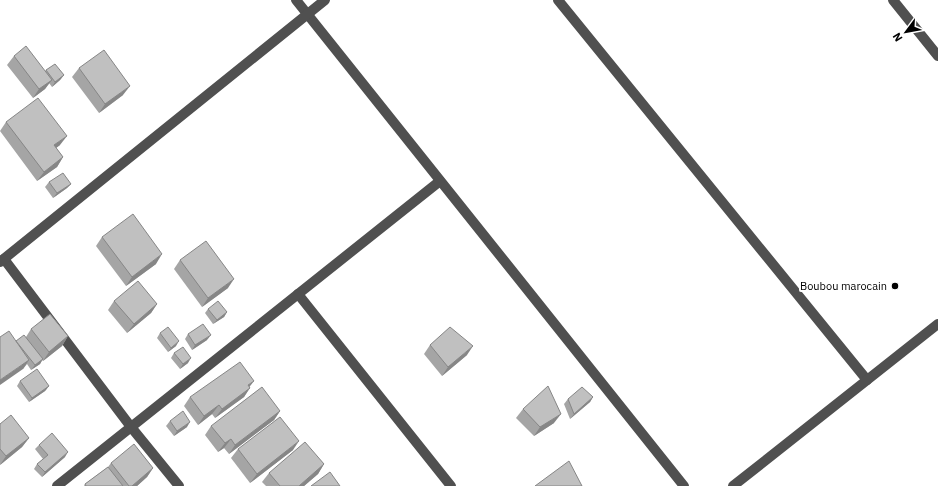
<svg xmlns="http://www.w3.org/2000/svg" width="938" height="486" viewBox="0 0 938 486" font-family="'IBM Plex Sans',sans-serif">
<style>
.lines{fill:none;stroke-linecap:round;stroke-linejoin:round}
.minor{stroke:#505050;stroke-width:10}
.wall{fill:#a5a5a5}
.shaded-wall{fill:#868686}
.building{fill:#c0c0c0;stroke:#868686}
.poi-dot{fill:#000;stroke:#fff;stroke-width:1.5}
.labels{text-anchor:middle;stroke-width:4;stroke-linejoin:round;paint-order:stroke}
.poi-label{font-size:11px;fill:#000;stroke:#fff;text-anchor:end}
</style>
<rect width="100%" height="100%" fill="#fff"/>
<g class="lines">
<g class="minor">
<polyline points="296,0 684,486"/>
<polyline points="558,0 867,380"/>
<polyline points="893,0 938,56"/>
<polyline points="4,259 131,427 179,486"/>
<polyline points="0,262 325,0"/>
<polyline points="298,294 451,486"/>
<polyline points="57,486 440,181"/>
<polyline points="733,486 938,324"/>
</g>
</g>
<g class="wall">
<polygon points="14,56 45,71 46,70 64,75 60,80 52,87 49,83 45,89 33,98 7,65"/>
<polygon points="79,68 123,95 99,113 72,77"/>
<polygon points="6,122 60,145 56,148 63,157 57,167 37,181 0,131"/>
<polygon points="49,182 71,184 67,188 53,198 45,187"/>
<polygon points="102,237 156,264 126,286 96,246"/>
<polygon points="180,260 228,288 202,307 174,269"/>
<polygon points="114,301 157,304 151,313 127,333 108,310"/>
<polygon points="208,309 227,312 224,317 213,324 205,313"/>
<polygon points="31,329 68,336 62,346 43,361 42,360 40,364 31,370 27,364 23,369 16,341 26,337"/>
<polygon points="160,333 176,346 168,352 157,338"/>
<polygon points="188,334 207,340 192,350 185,339"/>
<polygon points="430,345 467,355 442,376 424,354"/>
<polygon points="174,353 188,363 180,369 171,358"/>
<polygon points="20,381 49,386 45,391 29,402 17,386"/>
<polygon points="250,387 244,397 215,418 212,414 198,425 184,406 190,397"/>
<polygon points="593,397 590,402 570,419 564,404 568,399"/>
<polygon points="523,409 554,423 534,436 516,418"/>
<polygon points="280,411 274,420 229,454 224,448 218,452 205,435 211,426"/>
<polygon points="170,421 187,427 174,436 166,426"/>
<polygon points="0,424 29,438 22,447 0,465"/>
<polygon points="39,445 65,457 42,477 34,469 37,464 43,459 35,449"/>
<polygon points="238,449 293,450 250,483 231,458"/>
<polygon points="111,463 153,468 147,477 137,486 84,486 85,484 108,467"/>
<polygon points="324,464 318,474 304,486 266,486 262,482 269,473"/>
</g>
<g class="shaded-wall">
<polygon points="64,75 60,80 52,87 55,82"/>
<polygon points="52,80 45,89 33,98 39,89"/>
<polygon points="130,86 123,95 99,113 105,104"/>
<polygon points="67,136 60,145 48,154 54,145"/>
<polygon points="63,157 57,167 37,181 44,172"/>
<polygon points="71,184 67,188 53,198 57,193"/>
<polygon points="162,254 156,264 126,286 132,277"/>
<polygon points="234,279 228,288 202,307 208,298"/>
<polygon points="157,304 151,313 127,333 134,324"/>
<polygon points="227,312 224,317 213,324 217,320"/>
<polygon points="211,335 207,340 192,350 195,345"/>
<polygon points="68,336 62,346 43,361 49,352"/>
<polygon points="179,341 176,346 168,352 171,348"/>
<polygon points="473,346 467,355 442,376 448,367"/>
<polygon points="191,358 188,363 180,369 183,364"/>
<polygon points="43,359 40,364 31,370 35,365"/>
<polygon points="29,360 23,369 0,385 0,380"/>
<polygon points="254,381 247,390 248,385"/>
<polygon points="49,386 45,391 29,402 32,398"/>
<polygon points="250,388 244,397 215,418 222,409"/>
<polygon points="593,397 590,402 570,419 574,414"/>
<polygon points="219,405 212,414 198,425 204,416"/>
<polygon points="280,411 274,420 229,454 235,445"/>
<polygon points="561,414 554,423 534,436 540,427"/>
<polygon points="190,422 187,427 174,436 177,431"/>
<polygon points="29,438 22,447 0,465 6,456"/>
<polygon points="231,439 224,448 218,452 225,443"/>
<polygon points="299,441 293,450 250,483 257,474"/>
<polygon points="68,452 65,457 42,477 45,472"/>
<polygon points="324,464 318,474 304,486 299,486"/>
<polygon points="153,468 147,477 137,486 132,486"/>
</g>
<g class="building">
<polygon points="26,46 52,80 39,89 14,56"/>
<polygon points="104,50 130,86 105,104 79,68"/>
<polygon points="55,64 64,75 55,82 46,70"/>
<polygon points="38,98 67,136 54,145 63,157 44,172 6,122"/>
<polygon points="63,173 71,184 57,193 49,182"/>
<polygon points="133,214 162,254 132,277 102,237"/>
<polygon points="206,241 234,279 208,298 180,260"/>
<polygon points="138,281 157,304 134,324 114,301"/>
<polygon points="218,301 227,312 217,320 208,309"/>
<polygon points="50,314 68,336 49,352 31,329"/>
<polygon points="203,324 211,335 195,345 188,334"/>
<polygon points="168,327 179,341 171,348 160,333"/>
<polygon points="450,327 473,346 448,367 430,345"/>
<polygon points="9,331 29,360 0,380 0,337"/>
<polygon points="24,335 43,359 35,365 16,341"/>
<polygon points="183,347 191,358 183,364 174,353"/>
<polygon points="240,362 254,381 248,385 250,388 222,409 219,405 204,416 190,397"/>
<polygon points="37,369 49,386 32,398 20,381"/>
<polygon points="548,386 561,414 540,427 523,409"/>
<polygon points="262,387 280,411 235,445 231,439 225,443 211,426"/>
<polygon points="582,387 593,397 574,414 568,399"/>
<polygon points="183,411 190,422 177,431 170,421"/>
<polygon points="11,415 29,438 6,456 0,449 0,424"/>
<polygon points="280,417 299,441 257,474 238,449"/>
<polygon points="52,433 68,452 45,472 37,464 48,455 39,445"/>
<polygon points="305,442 324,464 299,486 280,486 269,473"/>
<polygon points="134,444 153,468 132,486 129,486 111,463"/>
<polygon points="569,461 582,486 535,486"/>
<polygon points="108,467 123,486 86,486 85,484"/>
<polygon points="330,472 340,486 311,486"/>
</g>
<circle class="poi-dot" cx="895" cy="286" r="4"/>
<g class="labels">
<g class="poi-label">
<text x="887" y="290">Boubou marocain</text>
</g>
</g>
<g transform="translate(906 32) rotate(238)" stroke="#ffffff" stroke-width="3" paint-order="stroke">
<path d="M0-3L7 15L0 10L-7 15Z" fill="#000000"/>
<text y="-6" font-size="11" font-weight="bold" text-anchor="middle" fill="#000000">N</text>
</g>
</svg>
